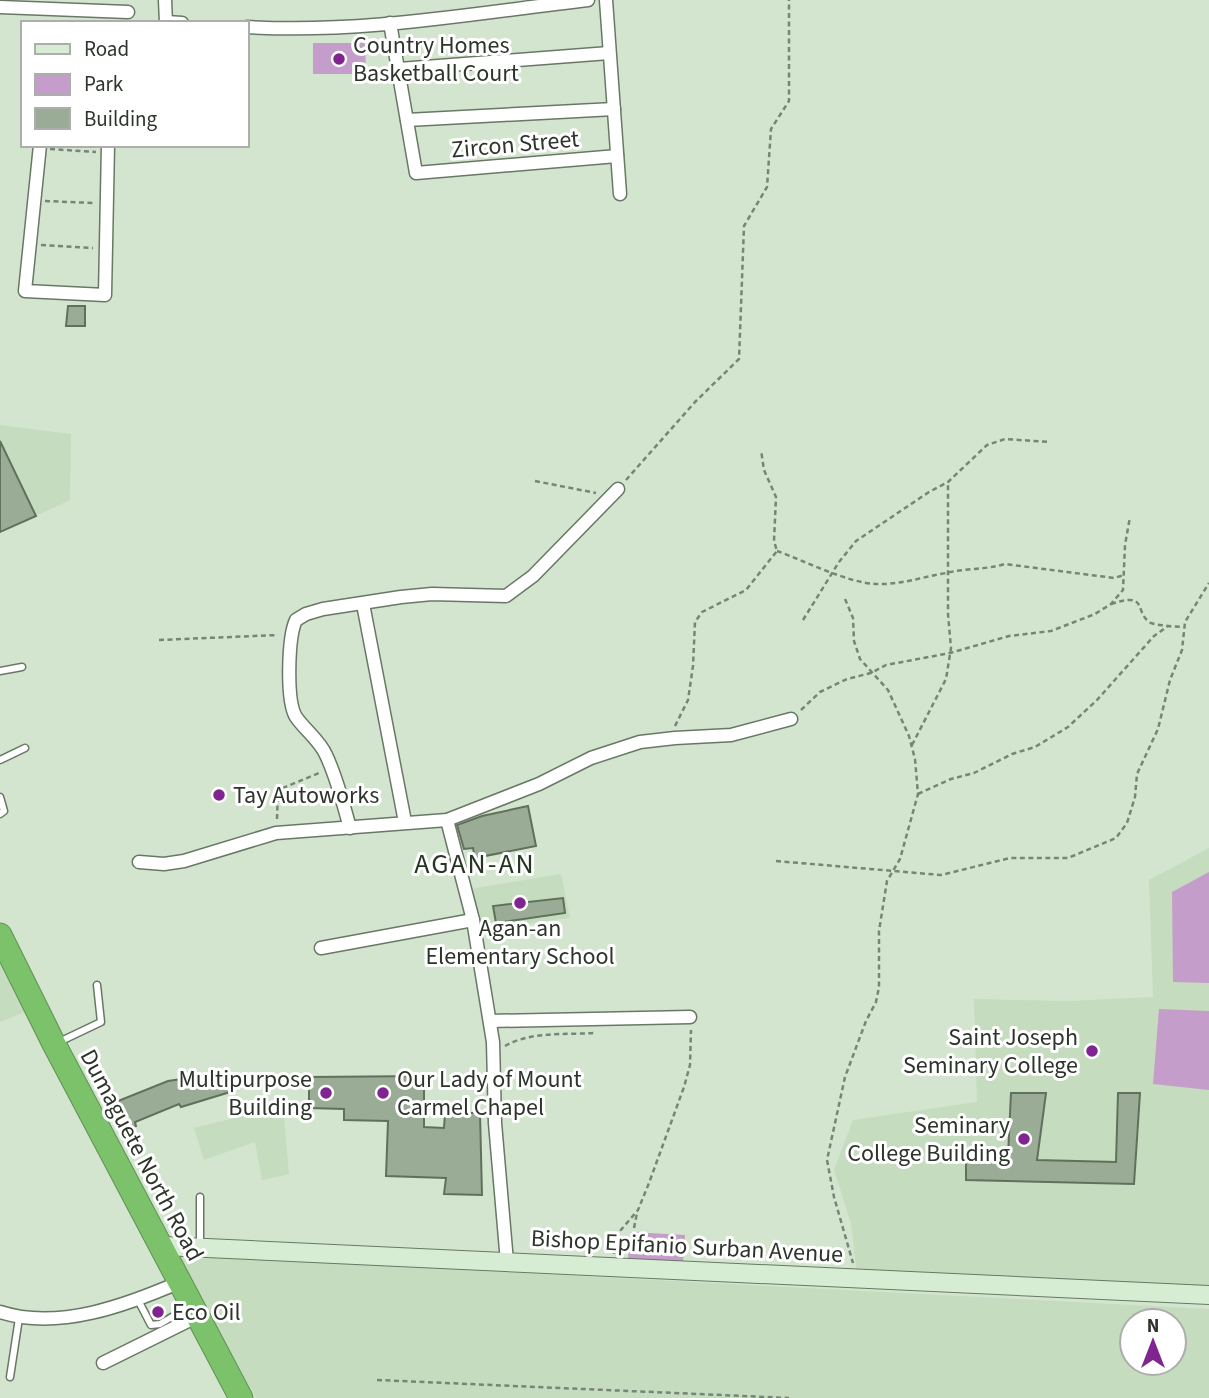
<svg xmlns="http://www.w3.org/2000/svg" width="1209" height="1398" viewBox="0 0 1209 1398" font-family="'Source Sans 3',sans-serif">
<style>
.built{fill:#c5dcbf;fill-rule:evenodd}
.green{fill:#c49dcb}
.building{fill:#9aac96;stroke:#60705c;stroke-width:2}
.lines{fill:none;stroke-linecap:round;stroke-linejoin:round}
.lane-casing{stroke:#687864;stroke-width:9}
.street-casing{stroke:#687864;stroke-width:15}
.secondary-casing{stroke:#687864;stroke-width:20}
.highway-casing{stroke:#609055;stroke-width:25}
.path{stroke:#788475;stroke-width:2.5;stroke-dasharray:5 3.5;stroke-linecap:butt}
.lane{stroke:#fff;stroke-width:6}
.street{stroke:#fff;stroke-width:12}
.secondary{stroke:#d7edd3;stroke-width:18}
.highway{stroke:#7bc26b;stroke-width:23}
.poi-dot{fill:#802490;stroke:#fff;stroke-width:2.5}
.labels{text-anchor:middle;stroke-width:6;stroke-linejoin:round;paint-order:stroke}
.poi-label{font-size:24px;fill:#2d342b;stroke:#fff;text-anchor:start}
.street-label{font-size:24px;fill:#2d342b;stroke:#fff}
.quarter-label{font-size:28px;letter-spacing:2px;fill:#263422;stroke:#fff}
</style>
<rect width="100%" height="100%" fill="#d3e5cf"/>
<g class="built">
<polygon points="0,425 71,434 70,500 0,533"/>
<polygon points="1209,848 1209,1292 857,1275 851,1223 834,1170 853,1120 977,1102 974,999 1069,1001 1153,997 1149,880"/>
<polygon points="561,874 570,918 480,930 471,889"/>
<polygon points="0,957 27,1011 0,1022"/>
<polygon points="283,1106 289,1174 262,1180 255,1142 204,1160 194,1128"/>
<path d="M176,1255l1033,54v89h-953zM1132,1321h42v42h-42z"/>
</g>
<g class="green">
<polygon points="313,43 365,43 366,74 313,74"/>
<polygon points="1209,872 1209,983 1173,982 1172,892"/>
<polygon points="1159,1009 1209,1011 1209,1090 1153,1084"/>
<polygon points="631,1232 685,1235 683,1263 628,1259"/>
</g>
<g class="building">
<polygon points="68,306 85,306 85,326 66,326"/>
<polygon points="0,441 36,516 0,532"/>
<polygon points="528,806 536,846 475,858 473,848 464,849 457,825 482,816"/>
<polygon points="563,898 565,913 496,923 493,906"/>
<polygon points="222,1073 230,1092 181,1107 179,1104 135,1122 136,1126 120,1131 108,1105 168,1081"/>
<polygon points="424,1076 424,1127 444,1128 445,1113 480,1113 482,1195 444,1194 446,1178 386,1176 388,1121 344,1120 344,1109 309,1108 309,1077"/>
<polygon points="1011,1093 1046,1093 1037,1160 1116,1162 1118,1093 1140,1093 1134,1184 966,1180 966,1156 1008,1156"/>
</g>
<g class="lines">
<g class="lane-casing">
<g id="lane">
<polyline points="0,671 22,667"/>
<polyline points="0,760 25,748"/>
<polyline points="0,797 4,811 0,814"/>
<polyline points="59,1042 101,1022 97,985"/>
<polyline points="200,1197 200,1246"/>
<polyline points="138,1300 151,1325 160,1324 189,1307"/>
<polyline points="10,1377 19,1318"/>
</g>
</g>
<g class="street-casing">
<g id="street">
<polyline points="165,0 166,23"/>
<polyline points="606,0 620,194"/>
<polyline points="0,7 128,12"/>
<polyline points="166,22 182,23"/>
<polyline points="390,23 416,173 617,156"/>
<path d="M247,27c114,7 228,-14 341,-27"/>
<polyline points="399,69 609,53"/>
<polyline points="407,120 614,109"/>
<polyline points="40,145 25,291 105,295 108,145"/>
<polyline points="363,604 405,822"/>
<polyline points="447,820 473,920 493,1042 495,1123 507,1262"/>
<path d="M350,828c-7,-25 -13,-50 -24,-73 -6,-14 -21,-25 -30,-38 -10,-16 -8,-80 0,-97l10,-6 17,-5 78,-12 31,-3 74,2 27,-20 85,-87"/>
<polyline points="139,862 164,864 184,861 276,833 447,820 539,784 591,758 640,742 675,738 731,735 791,719"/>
<polyline points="321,948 473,920"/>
<polyline points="490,1021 690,1017"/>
<path d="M0,1312c58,19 127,-7 180,-30"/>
<polyline points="103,1363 198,1316"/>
</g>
</g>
<g class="secondary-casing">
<polyline id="secondary" points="163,1246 1209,1295"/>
</g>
<g class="highway-casing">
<polyline id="highway" points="0,935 54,1044 241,1398"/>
</g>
<g class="path">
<polyline points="50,149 96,152"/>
<polyline points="45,201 94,203"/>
<polyline points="41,245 93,248"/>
<polyline points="626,480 695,402 739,359 744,226 767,187 771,129 789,101 789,0"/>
<polyline points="535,481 596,493"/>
<path d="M777,551c28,10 71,32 99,33 24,1 46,-7 70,-11 20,-5 39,-3 59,-9l109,14 10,-3"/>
<polyline points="845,599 853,618 854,641 860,659 888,690 909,736 915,759 918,794 900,859 887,881 879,931 879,987 876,1002 866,1021 845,1077 827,1160 834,1197 853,1263"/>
<path d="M1111,604c39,-13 22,9 40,19 5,2 11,2 17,3"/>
<polyline points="803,620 839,562 856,541 929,492 948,482 987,445 1005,439 1049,442"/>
<polyline points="159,640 278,635"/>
<polyline points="801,710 820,692 847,679 871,673 886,665 950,653 1009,636 1051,631 1095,614 1111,604 1123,590 1125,545 1130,517"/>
<polyline points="675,726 688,700 693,666 695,622 702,612 746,590 777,551 774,541 776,497 764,470 761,450"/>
<polyline points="912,745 946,679 951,648 948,614 948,482"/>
<polyline points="918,794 951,779 974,773 1012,754 1035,747 1068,727 1097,700 1154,636 1168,626 1183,627"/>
<polyline points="277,819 278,790 319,773"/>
<polyline points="776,861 941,875 1010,858 1068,858 1116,838 1127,823 1135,797 1137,774 1158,729 1170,680 1182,650 1185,622 1209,583"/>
<path d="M505,1046c26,-15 61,-11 89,-13"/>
<polyline points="634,1228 637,1213"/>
<polyline points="614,1254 614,1238 638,1210 649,1183 684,1087 690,1065 691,1030"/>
<polyline points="377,1380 789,1398"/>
</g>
<use href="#lane" class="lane"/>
<use href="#street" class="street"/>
<use href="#secondary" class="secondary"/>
<use href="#highway" class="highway"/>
</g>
<g class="poi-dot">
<circle cx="339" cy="59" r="7"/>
<circle cx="219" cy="795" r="7"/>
<circle cx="520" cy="903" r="7"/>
<circle cx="1092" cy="1051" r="7"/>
<circle cx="326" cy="1093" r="7"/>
<circle cx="383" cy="1093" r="7"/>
<circle cx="1024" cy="1139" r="7"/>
<circle cx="158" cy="1312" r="7"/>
</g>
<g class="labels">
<g class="poi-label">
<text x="353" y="53">Country Homes<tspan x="353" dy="28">Basketball Court</tspan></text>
<text x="233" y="803">Tay Autoworks</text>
<text x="520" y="936" text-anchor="middle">Agan-an<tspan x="520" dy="28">Elementary School</tspan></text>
<text x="1078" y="1045" text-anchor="end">Saint Joseph<tspan x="1078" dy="28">Seminary College</tspan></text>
<text x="312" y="1087" text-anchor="end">Multipurpose<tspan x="312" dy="28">Building</tspan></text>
<text x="397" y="1087">Our Lady of Mount<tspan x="397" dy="28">Carmel Chapel</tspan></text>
<text x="1010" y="1133" text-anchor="end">Seminary<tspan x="1010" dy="28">College Building</tspan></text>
<text x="172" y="1320">Eco Oil</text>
</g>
<g class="street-label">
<text transform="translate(515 144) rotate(-5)" y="8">Zircon Street</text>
<text transform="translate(142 1155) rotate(62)" y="8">Dumaguete North Road</text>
<text transform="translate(687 1246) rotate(3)" y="8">Bishop Epifanio Surban Avenue</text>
</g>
<g class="quarter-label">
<text x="475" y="873">AGAN-AN</text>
</g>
</g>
<rect x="21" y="21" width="228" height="126" fill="#ffffff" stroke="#abaeaa" stroke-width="2"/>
<rect x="35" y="44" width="35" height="10" fill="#d7edd3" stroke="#abaeaa" stroke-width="2"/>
<text x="84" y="56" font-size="21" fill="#2d342b">Road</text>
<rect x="35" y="74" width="35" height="21" fill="#c49dcb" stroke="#abaeaa" stroke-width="2"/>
<text x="84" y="91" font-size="21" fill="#2d342b">Park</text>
<rect x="35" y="108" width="35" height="21" fill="#9aac96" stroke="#abaeaa" stroke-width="2"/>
<text x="84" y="126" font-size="21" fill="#2d342b">Building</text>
<g transform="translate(1153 1342)"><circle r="33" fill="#ffffff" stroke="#abaeaa" stroke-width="2"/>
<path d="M0-5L12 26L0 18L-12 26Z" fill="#802490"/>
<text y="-10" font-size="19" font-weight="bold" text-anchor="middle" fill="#2d342b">N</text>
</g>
</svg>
